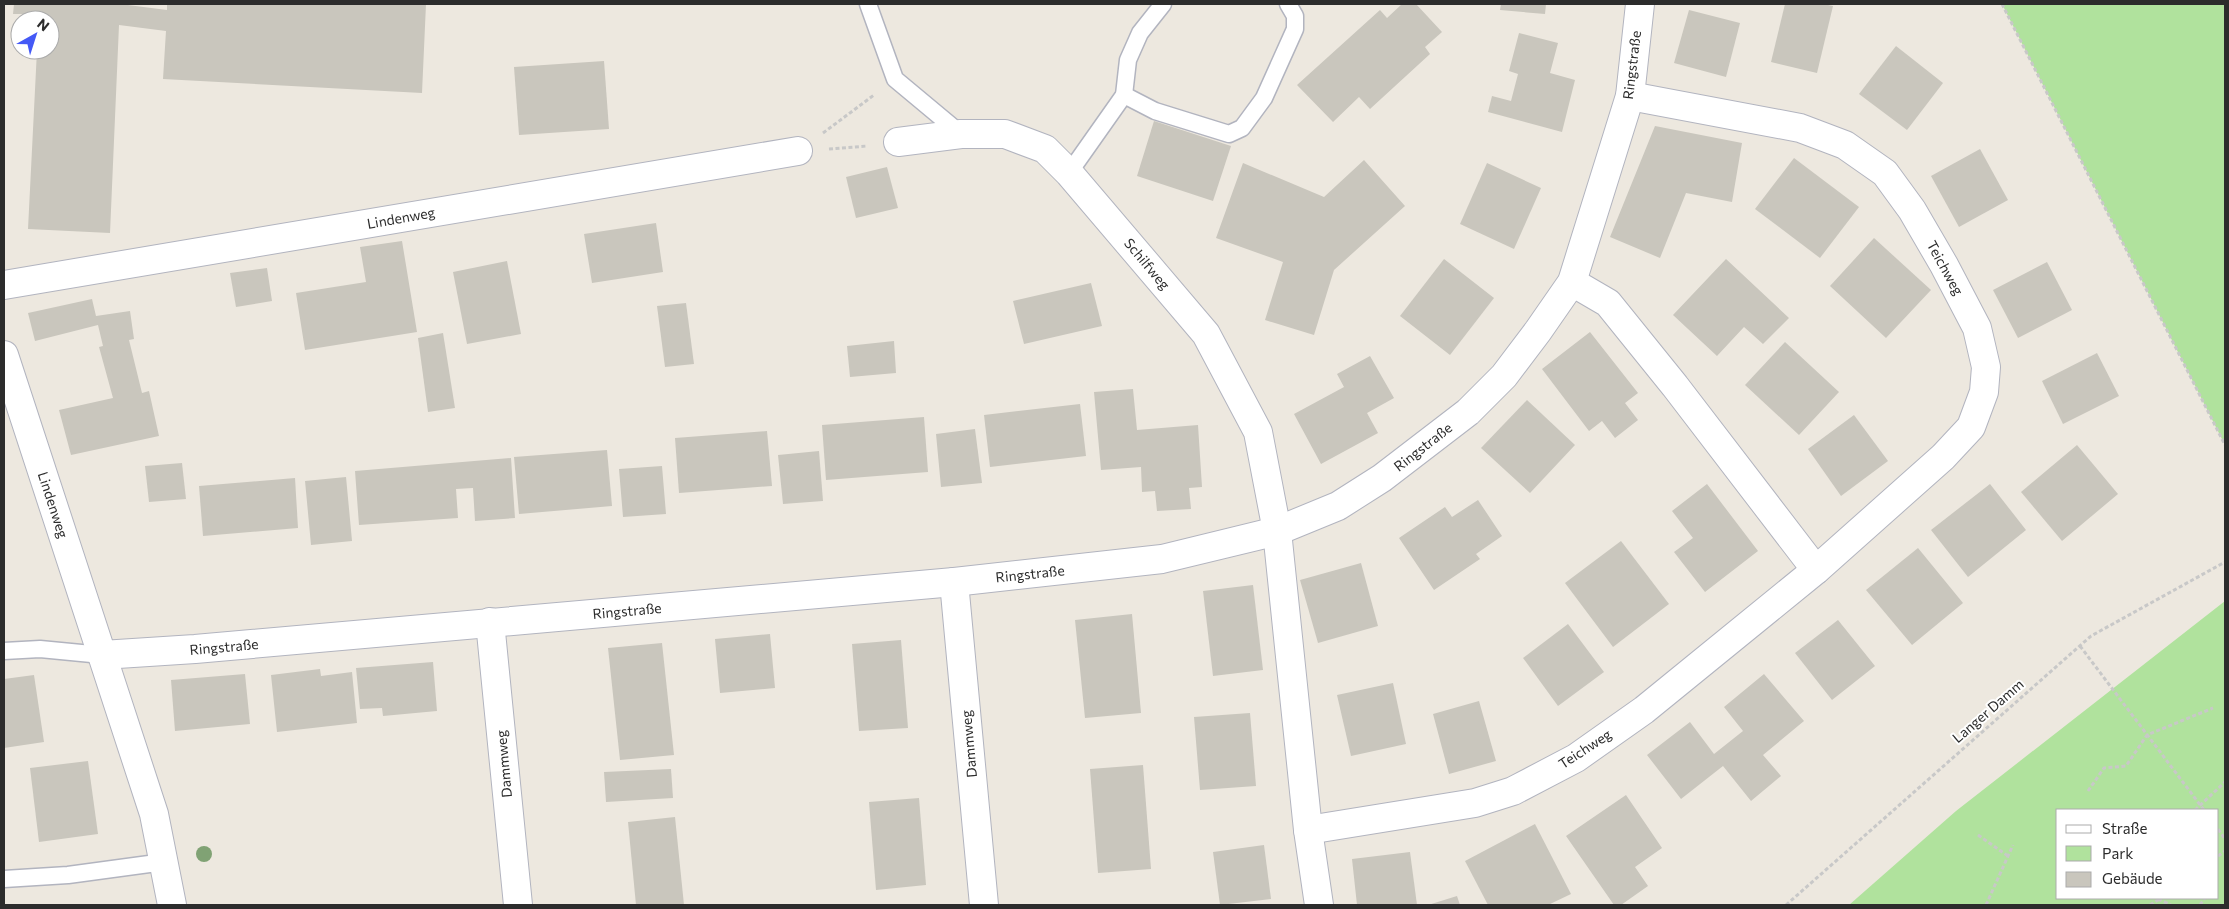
<svg xmlns="http://www.w3.org/2000/svg" width="2229" height="909" viewBox="0 0 2229 909" font-family="Commissioner,sans-serif">
<style>
.green{fill:#b0e29d;fill-rule:evenodd}
.building{fill:#c9c6bd}
.lines{fill:none;stroke-linecap:round;stroke-linejoin:round}
.service-casing{stroke:#b2b4bf;stroke-width:19}
.minor-casing{stroke:#b2b4bf;stroke-width:30}
.path{stroke:#c8c8c8;stroke-width:3;stroke-dasharray:4 2.5;stroke-linecap:butt}
.service{stroke:#fff;stroke-width:16}
.minor{stroke:#fff;stroke-width:28}
.tree{fill:#80a274}
.labels{text-anchor:middle;stroke-width:4;stroke-linejoin:round;paint-order:stroke}
.street-label{font-size:14px;fill:#2c2c2c;stroke:#fff}
</style>
<rect width="100%" height="100%" fill="#ede8df"/>
<g class="green">
<polygon points="2002,4 2225,4 2225,445"/>
<path d="M2225,601v304h-376l107,-94zM2058,810h160v88h-160z"/>
</g>
<g class="building">
<polygon points="14,4 120,4 167,10 167,4 426,4 422,93 163,79 166,31 119,25 110,233 28,229 37,50 50,50 50,20 39,20 39,14 13,14"/>
<polygon points="1402,4 1416,4 1442,32 1425,47 1430,54 1370,109 1359,97 1333,122 1297,85 1380,10 1387,18"/>
<polygon points="1501,4 1546,4 1545,14 1500,10"/>
<polygon points="1785,4 1823,4 1833,6 1817,73 1771,62"/>
<polygon points="1689,10 1740,23 1726,77 1674,63"/>
<polygon points="1519,33 1558,43 1550,73 1575,80 1562,132 1488,112 1492,96 1511,101 1518,74 1509,71"/>
<polygon points="1896,46 1943,83 1907,130 1859,94"/>
<polygon points="604,61 609,129 519,135 514,67"/>
<polygon points="1154,121 1231,146 1213,201 1137,176"/>
<polygon points="1655,126 1742,143 1732,202 1686,193 1660,258 1610,237"/>
<polygon points="1980,149 2008,200 1959,227 1931,176"/>
<polygon points="1794,158 1859,207 1820,258 1755,209"/>
<polygon points="1364,160 1405,206 1334,270 1314,335 1265,320 1283,262 1216,238 1243,163 1324,197"/>
<polygon points="1487,163 1541,188 1514,249 1460,224"/>
<polygon points="887,167 898,208 856,218 846,177"/>
<polygon points="656,223 663,272 592,283 584,234"/>
<polygon points="1874,238 1931,290 1886,338 1830,286"/>
<polygon points="402,241 417,332 305,350 296,293 366,282 360,247"/>
<polygon points="1444,259 1494,298 1450,355 1400,316"/>
<polygon points="1726,259 1789,318 1763,344 1744,327 1717,356 1673,315"/>
<polygon points="507,261 521,334 467,344 453,272"/>
<polygon points="2047,262 2072,310 2018,338 1993,290"/>
<polygon points="267,268 272,301 236,307 230,273"/>
<polygon points="1091,283 1102,326 1024,344 1013,301"/>
<polygon points="92,299 96,316 130,311 134,339 129,340 142,393 149,391 159,436 71,455 59,410 113,398 99,347 103,346 98,325 35,341 28,313"/>
<polygon points="686,303 694,364 665,367 657,306"/>
<polygon points="1590,332 1638,393 1625,403 1638,420 1615,438 1602,421 1589,431 1542,369"/>
<polygon points="443,333 455,408 428,412 418,338"/>
<polygon points="894,341 896,373 850,377 847,346"/>
<polygon points="1785,342 1839,392 1799,435 1745,385"/>
<polygon points="2097,353 2119,396 2063,424 2042,381"/>
<polygon points="1370,356 1394,398 1367,413 1378,433 1321,464 1294,414 1344,387 1337,374"/>
<polygon points="1133,389 1137,430 1198,425 1202,487 1189,488 1191,509 1157,511 1155,491 1142,492 1141,467 1101,470 1094,392"/>
<polygon points="1527,400 1575,445 1530,493 1481,448"/>
<polygon points="1080,404 1086,456 990,467 984,415"/>
<polygon points="1854,415 1888,461 1841,496 1808,449"/>
<polygon points="924,417 928,472 826,480 822,425"/>
<polygon points="975,429 982,483 941,487 936,434"/>
<polygon points="767,431 772,486 679,493 675,438"/>
<polygon points="2077,445 2118,494 2062,541 2021,492"/>
<polygon points="607,450 612,506 519,514 514,457"/>
<polygon points="819,451 823,501 783,504 778,455"/>
<polygon points="511,458 515,518 475,521 473,488 456,489 458,518 359,525 355,471"/>
<polygon points="182,463 186,499 149,502 145,466"/>
<polygon points="662,466 666,514 623,517 619,469"/>
<polygon points="346,477 352,541 311,545 305,481"/>
<polygon points="295,478 298,528 203,536 199,486"/>
<polygon points="1707,484 1758,551 1705,592 1674,552 1693,538 1672,511"/>
<polygon points="1990,484 2026,530 1968,577 1931,530"/>
<polygon points="1478,500 1502,536 1476,554 1480,559 1434,590 1399,538 1445,507 1452,517"/>
<polygon points="1621,541 1669,604 1613,647 1565,583"/>
<polygon points="1918,548 1963,603 1912,645 1866,590"/>
<polygon points="1361,563 1378,626 1318,643 1300,580"/>
<polygon points="1253,585 1263,670 1213,676 1203,591"/>
<polygon points="1132,614 1141,713 1085,718 1075,620"/>
<polygon points="1838,620 1875,666 1832,700 1795,653"/>
<polygon points="1568,624 1604,672 1558,706 1523,658"/>
<polygon points="770,634 775,688 720,693 715,639"/>
<polygon points="901,640 908,728 859,731 852,644"/>
<polygon points="662,643 674,755 620,760 608,648"/>
<polygon points="433,662 437,711 383,716 382,708 360,709 356,668"/>
<polygon points="320,669 321,676 352,672 357,723 277,732 271,675"/>
<polygon points="245,674 250,724 175,731 171,680"/>
<polygon points="1764,674 1804,721 1763,755 1781,776 1751,801 1723,766 1681,799 1647,755 1690,722 1714,754 1743,731 1724,707"/>
<polygon points="34,675 44,742 4,748 4,679"/>
<polygon points="1393,683 1406,744 1351,756 1337,695"/>
<polygon points="1479,701 1496,761 1449,774 1433,714"/>
<polygon points="1250,713 1256,786 1200,790 1194,717"/>
<polygon points="88,761 98,834 39,842 30,768"/>
<polygon points="1143,765 1151,869 1098,873 1090,769"/>
<polygon points="671,769 673,798 606,802 604,772"/>
<polygon points="1626,795 1662,848 1635,867 1648,886 1621,905 1614,905 1566,836"/>
<polygon points="919,798 926,885 876,890 869,802"/>
<polygon points="675,817 684,905 636,905 628,822"/>
<polygon points="1535,824 1571,894 1548,905 1488,905 1465,861"/>
<polygon points="1264,845 1271,899 1220,905 1213,852"/>
<polygon points="1410,852 1417,905 1357,905 1352,859"/>
<polygon points="1457,896 1460,905 1428,905"/>
</g>
<g class="lines">
<g class="service-casing">
<g id="service">
<polyline points="868,4 895,79 961,134"/>
<polyline points="1124,95 1155,111 1229,134 1242,128 1264,98 1295,29 1295,16 1288,4"/>
<polyline points="1069,173 1124,95 1128,60 1140,33 1163,4"/>
<polyline points="4,651 40,649 102,655"/>
<polyline points="4,879 68,875 164,862"/>
</g>
</g>
<g class="minor-casing">
<g id="minor">
<polyline points="898,142 961,134 1005,134 1045,149 1069,173 1206,334 1258,432 1277,531 1308,830 1319,905"/>
<polyline points="1572,282 1608,303 1675,386 1816,570"/>
<polyline points="4,285 798,151"/>
<polyline points="4,355 154,814 172,905"/>
<polyline points="954,582 984,905"/>
<polyline points="490,622 518,905"/>
<polyline points="102,655 195,649 954,582 1162,559 1277,531 1338,506 1382,478 1468,412 1504,376 1538,331 1572,282 1630,96 1640,4"/>
<polyline points="1308,830 1475,803 1513,791 1576,758 1644,710 1816,570 1943,457 1971,427 1984,392 1986,367 1977,328 1944,265 1912,210 1885,173 1845,145 1800,128 1630,96"/>
</g>
</g>
<g class="path">
<polyline points="2002,4 2225,445"/>
<polyline points="823,133 874,95"/>
<polyline points="829,149 867,146"/>
<polyline points="2080,646 2204,810"/>
<polyline points="2088,791 2104,768 2126,766 2147,735 2213,708"/>
<polyline points="2195,810 2225,782"/>
<polyline points="2218,829 2225,839"/>
<polyline points="1978,835 2008,856"/>
<polyline points="2218,856 2225,851"/>
<polyline points="2158,899 2171,905"/>
<polyline points="1786,905 2091,636 2225,562"/>
<polyline points="1986,905 2013,845"/>
<polyline points="2150,905 2161,898"/>
<polyline points="2200,905 2205,898"/>
</g>
<use href="#service" class="service"/>
<use href="#minor" class="minor"/>
</g>
<circle class="tree" cx="204" cy="854" r="8"/>
<g class="labels">
<g class="street-label">
<text transform="translate(1632 65) rotate(-83)" y="5">Ringstraße</text>
<text transform="translate(401 218) rotate(-10)" y="5">Lindenweg</text>
<text transform="translate(1147 264) rotate(50)" y="5">Schilfweg</text>
<text transform="translate(1945 268) rotate(61)" y="5">Teichweg</text>
<text transform="translate(1423 447) rotate(-38)" y="5">Ringstraße</text>
<text transform="translate(53 505) rotate(72)" y="5">Lindenweg</text>
<text transform="translate(1030 574) rotate(-6)" y="5">Ringstraße</text>
<text transform="translate(627 611) rotate(-5)" y="5">Ringstraße</text>
<text transform="translate(224 647) rotate(-5)" y="5">Ringstraße</text>
<text transform="translate(1988 711) rotate(-41)" y="5">Langer Damm</text>
<text transform="translate(969 744) rotate(-95)" y="5">Dammweg</text>
<text transform="translate(1585 749) rotate(-33)" y="5">Teichweg</text>
<text transform="translate(504 764) rotate(-95)" y="5">Dammweg</text>
</g>
</g>
<rect width="2229" height="909" fill="none" stroke="#2c2c2c" stroke-width="10"/>
<rect x="2056" y="809" width="162" height="90" fill="#ffffff" stroke="#ababab"/>
<rect x="2066" y="825" width="25" height="8" fill="#ffffff" stroke="#ababab"/>
<text x="2102" y="834" font-size="15" fill="#2c2c2c">Straße</text>
<rect x="2066" y="846" width="25" height="15" fill="#b0e29d" stroke="#ababab"/>
<text x="2102" y="859" font-size="15" fill="#2c2c2c">Park</text>
<rect x="2066" y="872" width="25" height="15" fill="#c9c6bd" stroke="#ababab"/>
<text x="2102" y="884" font-size="15" fill="#2c2c2c">Gebäude</text>
<g transform="translate(35 35) rotate(39)"><circle r="24" fill="#ffffff" stroke="#ababab"/>
<path d="M0-4L9 19L0 12L-9 19Z" fill="#4459f6"/>
<text y="-8" font-size="14" font-weight="bold" text-anchor="middle" fill="#2c2c2c">N</text>
</g>
</svg>
